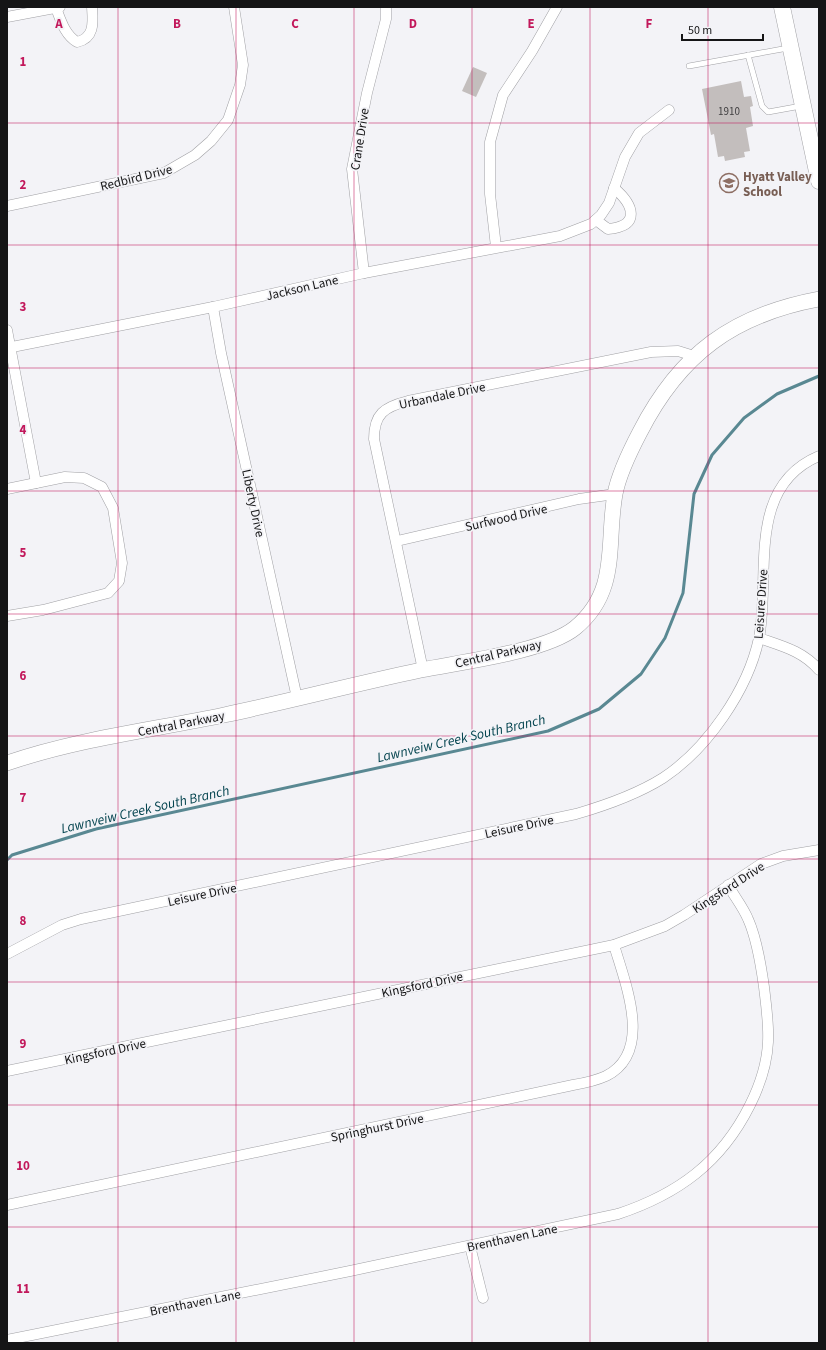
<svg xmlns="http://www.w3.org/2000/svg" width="826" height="1350" viewBox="0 0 826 1350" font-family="'Source Sans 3',sans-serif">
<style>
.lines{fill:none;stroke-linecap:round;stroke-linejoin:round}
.stream{stroke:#598892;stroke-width:3}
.building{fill:#c3bebd}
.lane-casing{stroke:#a0a0a4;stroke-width:6}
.street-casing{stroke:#a0a0a4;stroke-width:11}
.secondary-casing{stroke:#a0a0a4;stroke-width:16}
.primary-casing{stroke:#a0a0a4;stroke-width:17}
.lane{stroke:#fff;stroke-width:5}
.street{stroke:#fff;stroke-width:10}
.secondary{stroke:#fff;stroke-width:15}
.primary{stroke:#fff;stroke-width:16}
.grid{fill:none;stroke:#c2185b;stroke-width:1;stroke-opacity:0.55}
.labels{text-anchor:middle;stroke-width:3.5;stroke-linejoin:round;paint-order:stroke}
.number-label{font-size:11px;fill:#403f40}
.street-label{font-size:13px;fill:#151516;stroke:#f3f3f7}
.education-label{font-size:13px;font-weight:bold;fill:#785e54;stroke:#f3f3f7;text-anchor:start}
.water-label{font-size:14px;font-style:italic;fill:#04444f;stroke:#f3f3f7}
.grid-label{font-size:13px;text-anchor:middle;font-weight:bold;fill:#c2185b;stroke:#f3f3f7;stroke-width:3.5;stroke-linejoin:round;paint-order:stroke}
</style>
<rect width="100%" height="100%" fill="#f3f3f7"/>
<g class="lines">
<polyline class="stream" points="7,860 12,855 96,829 548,731 599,709 641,674 665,638 683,593 694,494 712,455 744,418 777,394 819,376"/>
</g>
<g class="building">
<polygon points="473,67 487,73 476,97 462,91"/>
<polygon points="741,81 744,97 751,96 753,106 750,107 753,126 746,128 750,151 744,152 745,157 725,161 724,156 718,157 714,134 711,135 702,89"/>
</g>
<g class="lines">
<g class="lane-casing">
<g id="lane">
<polyline points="748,55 762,106 768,112 801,106"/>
<polyline points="689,66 788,48"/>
</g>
</g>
<g class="street-casing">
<g id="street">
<path d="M56,8c5,13 9,27 21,34 18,-4 16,-20 15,-35"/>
<polyline points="7,17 60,7"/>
<polyline points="7,206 164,173 195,155 211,141 228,120 240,85 243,65 234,7"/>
<path d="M596,220l12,9c33,-3 26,-24 6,-41"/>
<polyline points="496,247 490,194 490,142 503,95 532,51 557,7"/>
<polyline points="364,273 352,169 367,93 386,19 386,7"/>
<polyline points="213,307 221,353 297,698"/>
<polyline points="7,330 36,483"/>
<polyline points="7,348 213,307 364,273 560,236 591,224 601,215 609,203 625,157 639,133 669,110"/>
<polyline points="7,489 65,477 84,478 102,487 113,508 122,563 119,581 108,593 43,610 7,616"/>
<polyline points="397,541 579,499 615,494"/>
<path d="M759,638c23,8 44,13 60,32"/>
<path d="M423,670l-49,-231c0,-25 10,-32 34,-38l243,-49 27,-1 16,5"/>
<path d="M7,954l55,-29 19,-6 495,-105c31,-9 60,-19 87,-36 44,-29 85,-88 96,-140 12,-61 -14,-151 60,-182"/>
<polyline points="7,1071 614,945 665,926 684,915 761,864 783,856 819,850"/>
<path d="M7,1205l566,-120c12,-2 22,-4 33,-9 48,-24 19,-93 8,-131"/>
<polyline points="470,1246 483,1298"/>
<path d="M7,1340l343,-69 268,-57c60,-20 103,-51 132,-109 10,-20 17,-41 18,-63 1,-18 -2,-38 -4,-55 -3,-22 -7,-48 -16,-68 -5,-12 -14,-23 -20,-34"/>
</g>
</g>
<g class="secondary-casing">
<path id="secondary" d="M7,763c70,-24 145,-33 217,-48 66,-14 131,-31 197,-45 39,-8 124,-18 154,-42 45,-37 31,-84 40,-134 4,-21 15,-43 25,-62 40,-78 93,-117 179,-133"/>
</g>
<g class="primary-casing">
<polyline id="primary" points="782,7 819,181"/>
</g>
<use href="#lane" class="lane"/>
<use href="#street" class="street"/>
<use href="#secondary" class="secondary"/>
<use href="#primary" class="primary"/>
</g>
<path class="grid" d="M118,7v1336M236,7v1336M354,7v1336M472,7v1336M590,7v1336M708,7v1336M7,123h812M7,245h812M7,368h812M7,491h812M7,614h812M7,736h812M7,859h812M7,982h812M7,1105h812M7,1227h812"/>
<defs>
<g id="school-ring" transform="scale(1)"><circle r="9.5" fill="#f3f3f7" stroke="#8d6e63" stroke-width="1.5"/><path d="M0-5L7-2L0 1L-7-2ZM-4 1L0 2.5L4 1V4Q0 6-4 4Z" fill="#8d6e63"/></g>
</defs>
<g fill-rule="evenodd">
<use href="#school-ring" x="729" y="183"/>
</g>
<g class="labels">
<g class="number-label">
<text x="729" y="115">1910</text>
</g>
<g class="street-label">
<text transform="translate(359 139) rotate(-81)" y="5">Crane Drive</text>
<text transform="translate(136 177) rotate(-14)" y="5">Redbird Drive</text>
<text transform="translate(302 287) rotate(-13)" y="5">Jackson Lane</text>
<text transform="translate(442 395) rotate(-12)" y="5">Urbandale Drive</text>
<text transform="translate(254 503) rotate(78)" y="5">Liberty Drive</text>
<text transform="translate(506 517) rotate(-13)" y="5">Surfwood Drive</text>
<text transform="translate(760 604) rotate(-86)" y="5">Leisure Drive</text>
<text transform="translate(498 653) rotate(-13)" y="5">Central Parkway</text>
<text transform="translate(181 723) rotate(-11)" y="5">Central Parkway</text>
<text transform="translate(519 826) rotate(-12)" y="5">Leisure Drive</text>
<text transform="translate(728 887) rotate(-33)" y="5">Kingsford Drive</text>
<text transform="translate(202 894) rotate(-12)" y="5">Leisure Drive</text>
<text transform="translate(422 984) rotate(-12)" y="5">Kingsford Drive</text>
<text transform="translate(105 1051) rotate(-12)" y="5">Kingsford Drive</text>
<text transform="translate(377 1127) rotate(-12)" y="5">Springhurst Drive</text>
<text transform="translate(512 1237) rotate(-12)" y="5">Brenthaven Lane</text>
<text transform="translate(195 1302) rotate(-11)" y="5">Brenthaven Lane</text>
</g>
<g class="education-label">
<text x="743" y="181">Hyatt Valley<tspan x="743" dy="15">School</tspan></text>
</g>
<g class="water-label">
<text transform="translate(461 738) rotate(-13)" y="5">Lawnveiw Creek South Branch</text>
<text transform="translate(145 809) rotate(-13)" y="5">Lawnveiw Creek South Branch</text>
</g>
</g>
<g class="grid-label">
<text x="59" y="28">A</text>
<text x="177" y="28">B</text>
<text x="295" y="28">C</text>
<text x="413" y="28">D</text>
<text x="531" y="28">E</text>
<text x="649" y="28">F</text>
<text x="23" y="66">1</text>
<text x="23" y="189">2</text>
<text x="23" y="311">3</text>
<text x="23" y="434">4</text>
<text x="23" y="557">5</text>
<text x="23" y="680">6</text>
<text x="23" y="802">7</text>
<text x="23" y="925">8</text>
<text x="23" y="1048">9</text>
<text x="23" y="1170">10</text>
<text x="23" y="1293">11</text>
</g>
<rect width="826" height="1350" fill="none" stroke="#151516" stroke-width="16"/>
<path d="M682 34v6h81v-6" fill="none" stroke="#151516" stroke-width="2"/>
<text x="688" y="34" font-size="12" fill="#151516" stroke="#f3f3f7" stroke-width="3" paint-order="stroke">50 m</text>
</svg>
